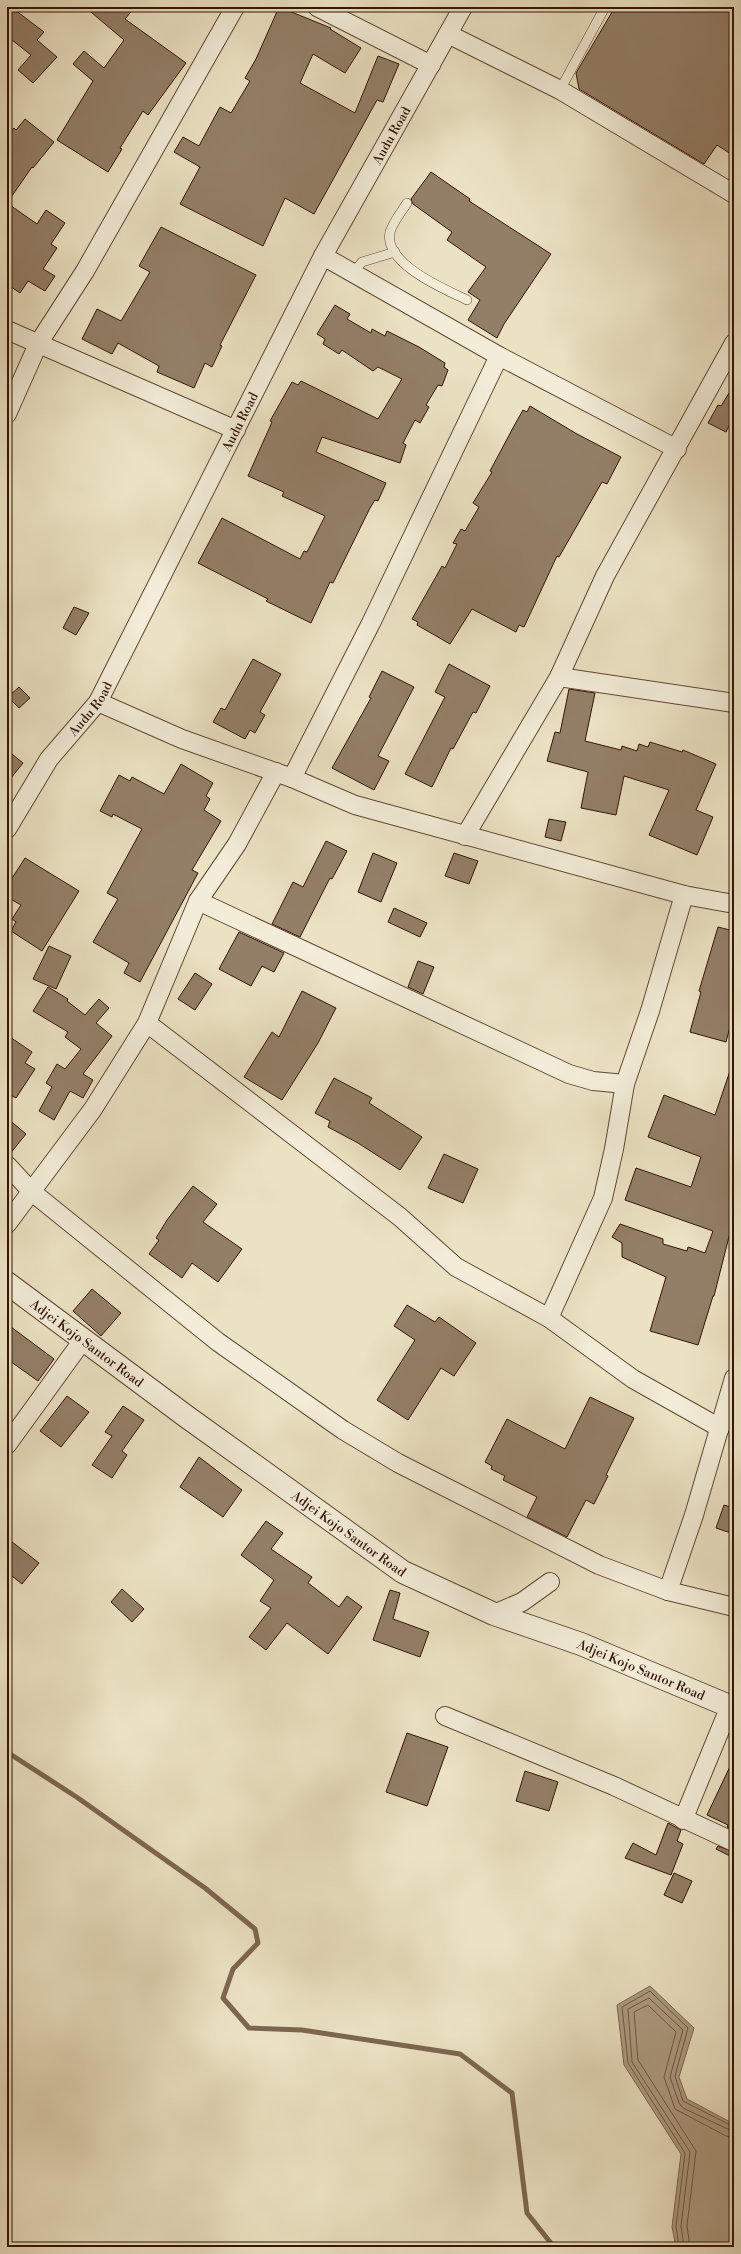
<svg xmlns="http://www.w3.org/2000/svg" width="741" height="2254" viewBox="0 0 741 2254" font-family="'Libre Bodoni',serif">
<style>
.water{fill:#ad9c82;stroke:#7d6650}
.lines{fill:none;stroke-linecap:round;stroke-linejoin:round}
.shore{stroke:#705844;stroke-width:1}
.stream{stroke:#7d6650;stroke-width:5}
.building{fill:#937f68;stroke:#341405}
.service-casing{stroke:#624834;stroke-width:10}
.minor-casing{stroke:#624834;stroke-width:20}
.tertiary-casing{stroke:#624834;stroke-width:24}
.service{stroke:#f2ecd8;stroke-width:9}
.minor{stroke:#f2ecd8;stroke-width:18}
.tertiary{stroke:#f2ecd8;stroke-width:22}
.labels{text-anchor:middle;stroke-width:3;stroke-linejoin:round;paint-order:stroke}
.street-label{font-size:13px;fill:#341405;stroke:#f2ecd8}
</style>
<rect width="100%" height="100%" fill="#ebe2c3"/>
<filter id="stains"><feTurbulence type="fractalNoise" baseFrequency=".005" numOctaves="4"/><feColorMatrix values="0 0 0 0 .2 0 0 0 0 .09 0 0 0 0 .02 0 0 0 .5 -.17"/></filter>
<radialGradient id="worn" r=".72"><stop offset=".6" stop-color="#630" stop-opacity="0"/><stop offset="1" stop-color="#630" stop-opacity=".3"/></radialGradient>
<polygon class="water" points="650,1986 694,2028 679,2077 687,2099 734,2124 734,2247 676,2247 672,2227 681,2154 624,2065 617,2005"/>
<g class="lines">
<g class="shore">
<polyline points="679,2247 676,2227 685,2153 628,2063 622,2007 650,1991 688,2028 675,2076 683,2101 734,2127"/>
<polyline points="684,2247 681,2226 690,2152 632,2062 628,2009 649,1998 683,2030 670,2077 679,2103 683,2108 734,2132"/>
<polyline points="690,2247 687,2226 696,2151 638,2060 634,2012 648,2005 676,2032 664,2077 675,2109 726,2136 734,2138"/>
</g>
<polyline class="stream" points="7,1752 78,1798 205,1888 255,1929 258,1943 233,1969 223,1998 249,2028 302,2030 460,2054 512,2093 527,2213 554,2247"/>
</g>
<g class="building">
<polygon points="7,7 11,7 44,32 37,40 57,57 33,83 18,70 31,55 7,36"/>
<polygon points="85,7 135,7 125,19 186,63 148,115 143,111 120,148 122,149 108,172 57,140 93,81 73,64 84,51 104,68 124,40"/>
<polygon points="279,7 331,28 330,29 361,48 345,73 313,54 300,83 355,113 378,56 399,64 383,102 377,100 314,214 285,198 263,246 180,204 200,167 174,152 183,137 199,146 220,107 231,113 250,81 245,78 256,59"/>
<polygon points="615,7 734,7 734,156 717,145 704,164 579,89 576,73"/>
<polygon points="25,119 54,142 33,168 32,167 7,203 7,136 14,128 16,130"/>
<polygon points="431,172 470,199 469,201 551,254 504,324 497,338 468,320 480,300 468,292 486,267 447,240 452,232 413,204 411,199"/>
<polygon points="7,203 37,224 46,210 65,223 51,244 57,248 43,269 55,276 45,291 28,281 20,293 7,284"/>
<polygon points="161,227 256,275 220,345 222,346 212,367 205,363 194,388 157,372 159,366 118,343 112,354 82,339 97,309 121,321 150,272 139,266"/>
<polygon points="335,305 350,314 347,319 371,333 372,329 385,336 387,331 419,347 445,363 444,367 448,370 442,386 438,385 426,405 429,407 420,423 415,420 403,443 406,445 400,463 322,437 316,452 386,483 378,501 375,500 370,508 333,583 330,582 311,623 266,601 268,599 198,563 222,518 300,559 304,551 307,552 325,516 282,496 284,492 248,476 272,422 270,421 292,382 298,385 301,381 378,419 402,379 378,367 373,371 342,350 339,354 323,344 325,339 317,334"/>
<polygon points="734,385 734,416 726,432 708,423 718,405 721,406"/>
<polygon points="530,406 577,434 621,457 607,484 602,482 559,557 557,556 524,627 519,625 516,632 472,609 450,644 417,625 418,622 412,619 442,566 445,568 457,544 453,543 461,529 465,531 479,507 473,503 492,472 490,471 514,426 523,410 527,412"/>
<polygon points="74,607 89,613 76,635 63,628"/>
<polygon points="253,659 281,674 260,712 265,715 255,733 250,730 245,739 213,722 221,708 225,710"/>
<polygon points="449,664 490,686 476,713 473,712 453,749 451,748 432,787 405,774 445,697 435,692"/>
<polygon points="382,671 414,687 378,756 389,761 374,790 332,768 371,698 369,697"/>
<polygon points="19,687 30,698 19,708 8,697"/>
<polygon points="569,689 595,693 585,741 621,750 622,746 637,751 639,744 648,747 650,742 682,752 683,750 716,764 696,810 713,817 697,855 649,835 669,790 624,776 616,815 581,808 588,772 547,761 555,732 560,733"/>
<polygon points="7,750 23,763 7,783"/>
<polygon points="181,764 213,783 206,796 210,799 204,810 221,821 192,870 198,873 140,982 124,973 129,963 93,942 118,899 107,893 142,829 113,814 112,817 100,811 119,775 130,781 132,777 164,794"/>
<polygon points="549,819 566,822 561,841 545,837"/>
<polygon points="326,841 347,851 332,879 330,878 300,937 272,924 293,882 303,887"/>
<polygon points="373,853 397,863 381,902 358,892"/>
<polygon points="454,853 478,861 469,884 445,876"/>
<polygon points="25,858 79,891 42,951 11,931 16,922 12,919 21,905 7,897 7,886"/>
<polygon points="394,908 427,923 420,937 388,922"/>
<polygon points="718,927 734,931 734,1012 726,1042 690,1032 701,992 699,991"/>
<polygon points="239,932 284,953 274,972 262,966 251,986 219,969"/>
<polygon points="49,946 71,956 56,989 33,979"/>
<polygon points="418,961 434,967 423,994 408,987"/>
<polygon points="195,973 212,984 195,1010 178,999"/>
<polygon points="48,987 68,999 67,1001 85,1015 99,999 109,1008 96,1023 112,1036 83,1074 93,1080 83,1098 70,1091 54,1120 39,1111 52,1087 46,1083 57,1064 65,1069 81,1049 65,1037 68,1032 33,1011"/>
<polygon points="302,991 336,1008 318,1043 282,1100 244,1077 272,1032 279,1037"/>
<polygon points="7,1035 32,1052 25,1063 35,1069 16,1098 7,1093"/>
<polygon points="732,1065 734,1065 734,1217 714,1296 713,1296 698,1345 650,1331 666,1277 622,1257 622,1243 612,1237 620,1224 663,1239 663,1244 687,1251 688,1247 705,1253 713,1231 625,1200 636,1168 691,1187 701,1157 648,1137 664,1095 715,1115"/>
<polygon points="334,1078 372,1098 369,1103 422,1137 400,1170 358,1143 328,1127 330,1121 315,1113"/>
<polygon points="7,1118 26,1134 9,1155 7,1155"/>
<polygon points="444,1154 478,1169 463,1203 428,1188"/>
<polygon points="193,1186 217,1204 203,1222 242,1249 218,1282 192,1263 182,1278 149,1254 159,1240 156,1238 167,1220"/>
<polygon points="92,1289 121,1313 101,1336 73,1311"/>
<polygon points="407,1305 435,1322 439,1317 476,1343 454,1376 441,1368 408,1420 377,1400 415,1340 394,1326"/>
<polygon points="7,1324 54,1359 38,1381 7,1359"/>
<polygon points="67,1396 89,1412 61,1447 40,1431"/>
<polygon points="590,1397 634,1418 606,1475 608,1476 594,1504 586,1500 567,1537 527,1517 537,1497 503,1480 505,1476 491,1469 492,1466 485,1462 507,1419 565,1449"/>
<polygon points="123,1406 144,1420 122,1451 127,1455 112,1478 92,1465 112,1436 105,1432"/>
<polygon points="199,1457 242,1490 223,1517 180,1487"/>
<polygon points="724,1505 734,1508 734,1534 716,1528"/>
<polygon points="266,1521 283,1533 271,1549 312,1577 308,1583 339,1607 347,1596 362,1607 328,1654 287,1623 266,1650 249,1637 271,1608 260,1601 274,1580 241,1555"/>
<polygon points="7,1538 39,1563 22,1584 7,1572"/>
<polygon points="122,1589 144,1609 132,1622 111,1602"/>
<polygon points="390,1590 400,1593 393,1619 429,1632 420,1657 373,1640"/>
<polygon points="407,1733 448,1747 427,1806 386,1792"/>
<polygon points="734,1758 734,1830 727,1827 728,1825 707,1815"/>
<polygon points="525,1771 558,1782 549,1811 516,1801"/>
<polygon points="668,1823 681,1830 677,1841 683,1844 671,1875 625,1858 633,1843 656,1855"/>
<polygon points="718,1846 734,1852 734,1858 716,1849"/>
<polygon points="674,1873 692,1881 682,1903 664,1895"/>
</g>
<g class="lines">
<g class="service-casing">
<g id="service">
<polyline points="560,90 605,7"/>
<path d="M407,203c-5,8 -14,19 -17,29 -7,32 55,57 77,68"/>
<polyline points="353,273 362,262 395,252"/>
</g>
</g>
<g class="minor-casing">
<g id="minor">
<polyline points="317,7 431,65"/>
<polyline points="448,34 560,90 734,194"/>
<polyline points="323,256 499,356 677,449"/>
<polyline points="7,330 236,430"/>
<polyline points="7,414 38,344 85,271 235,7"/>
<polyline points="559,677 734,703"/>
<polyline points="98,702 182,739 292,778 355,805 684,895 734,904"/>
<polyline points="292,778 371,623 499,356"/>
<path id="s1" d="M7,829l42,-70 49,-57 225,-446 140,-249"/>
<polyline points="465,836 559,677 605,576 734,343"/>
<polyline points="198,901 569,1074 593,1081 625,1084"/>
<polyline points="147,1023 400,1217 456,1267 549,1318 633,1379 720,1428"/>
<polyline points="7,1165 32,1192 218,1342 343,1430 398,1463 599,1565 668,1591 734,1607"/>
<polyline points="7,1224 93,1109 147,1023 198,901 237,844 276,772"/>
<polyline points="549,1318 603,1198 614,1149 625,1084 650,1011 684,895"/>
<polyline points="7,1445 83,1340"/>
<polyline points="668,1591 694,1515 734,1378"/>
<polyline points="494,1614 522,1602 550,1582"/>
<polyline points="445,1716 614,1786 734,1842"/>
<polyline points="683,1820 730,1706"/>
</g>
</g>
<g class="tertiary-casing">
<g id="tertiary">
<path id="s2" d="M7,1283l180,134 216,155 91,42 87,30 153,64"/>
</g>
</g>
<use href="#service" class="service"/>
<use href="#minor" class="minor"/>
<use href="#tertiary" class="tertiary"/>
</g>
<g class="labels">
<g class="street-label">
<text dy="5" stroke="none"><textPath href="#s1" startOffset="795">Audu Road</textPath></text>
<text dy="5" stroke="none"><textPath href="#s1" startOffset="471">Audu Road</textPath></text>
<text dy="5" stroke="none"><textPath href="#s1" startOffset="147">Audu Road</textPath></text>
<text dy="5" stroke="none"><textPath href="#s2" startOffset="100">Adjei Kojo Santor Road</textPath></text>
<text dy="5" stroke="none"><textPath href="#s2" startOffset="424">Adjei Kojo Santor Road</textPath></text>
<text dy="5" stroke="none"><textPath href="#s2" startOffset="748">Adjei Kojo Santor Road</textPath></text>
</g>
</g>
<rect width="741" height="2254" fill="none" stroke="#ebe2c3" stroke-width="24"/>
<rect x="8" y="8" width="725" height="2238" fill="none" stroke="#341405" stroke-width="2"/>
<rect x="12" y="12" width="717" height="2230" fill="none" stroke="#341405"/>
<rect width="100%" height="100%" filter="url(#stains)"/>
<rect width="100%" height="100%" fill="url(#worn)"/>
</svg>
